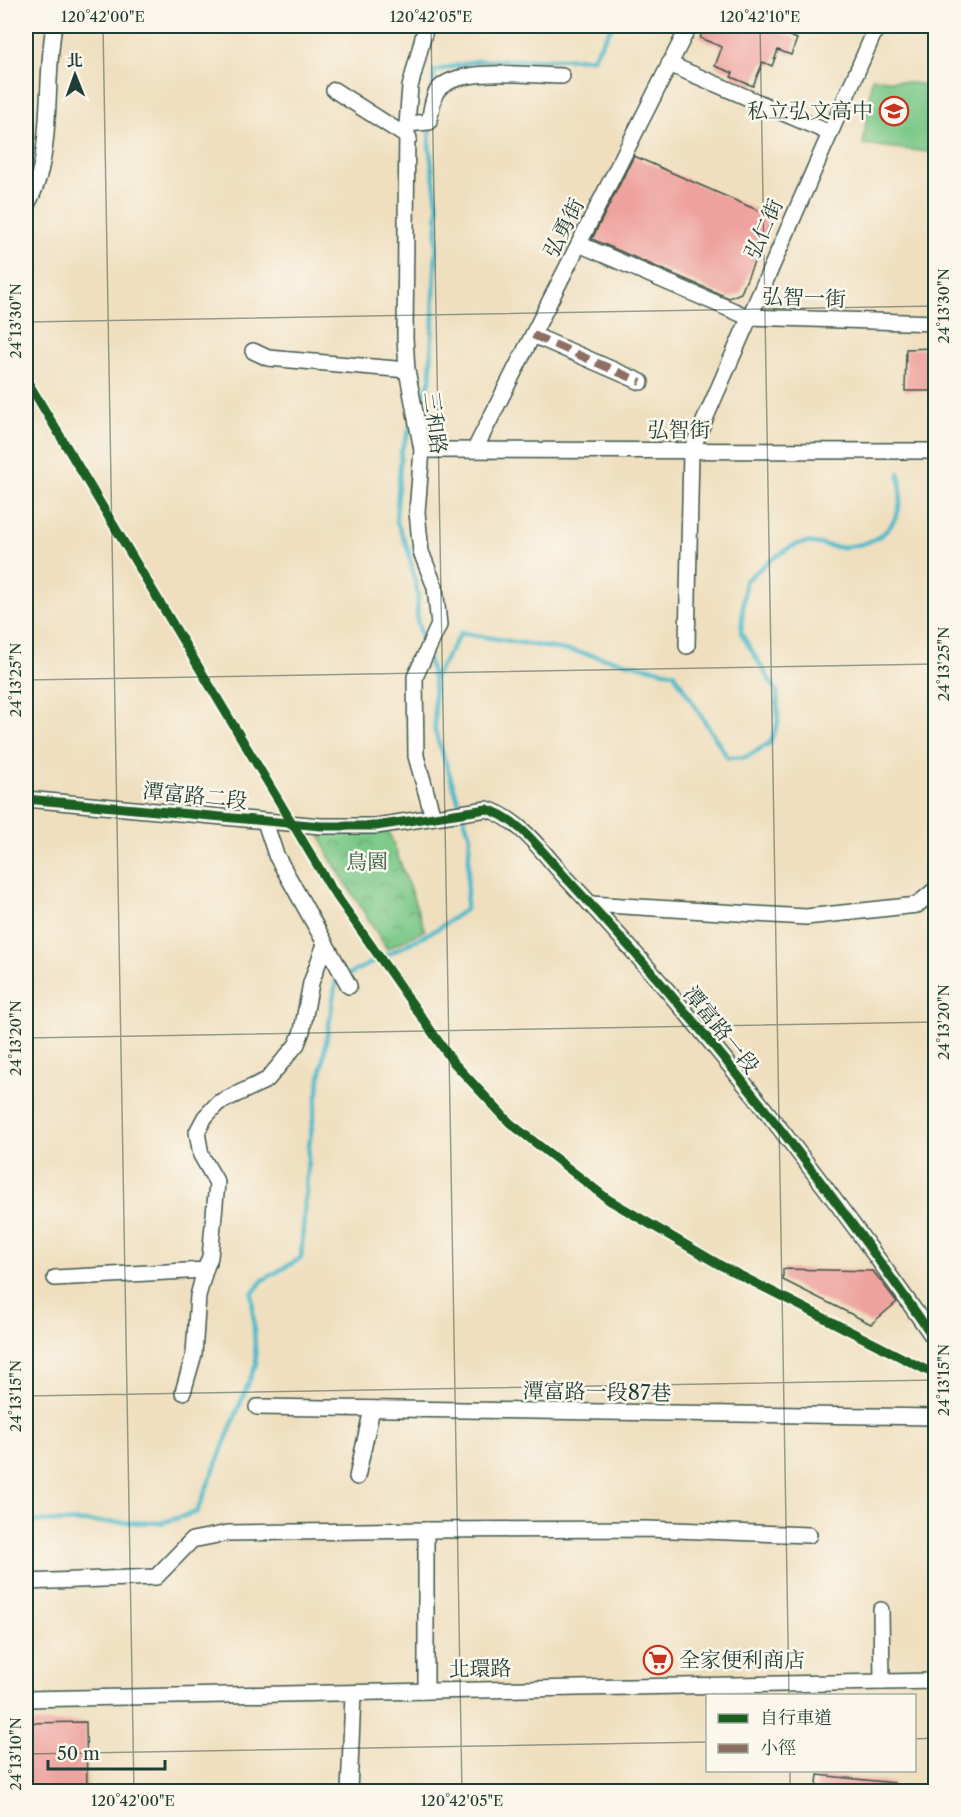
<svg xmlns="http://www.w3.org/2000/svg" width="961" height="1817" viewBox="0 0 961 1817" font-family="'Libre Caslon Text','Noto Serif TC',serif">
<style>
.grass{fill:#7bc888;stroke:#4d825e;stroke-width:1.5}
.park{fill:url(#park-crowns);stroke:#4d825e;stroke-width:1.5}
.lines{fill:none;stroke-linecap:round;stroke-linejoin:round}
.stream{stroke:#4db9c9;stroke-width:4.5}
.building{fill:#eea29e}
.minor-casing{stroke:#3e5549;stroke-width:18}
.minor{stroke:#fff;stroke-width:15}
.quiet{stroke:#8d6e63;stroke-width:8;stroke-dasharray:15 8;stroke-linecap:butt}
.cycleway-casing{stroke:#fbf7ec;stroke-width:13}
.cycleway{stroke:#1b5e20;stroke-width:9}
.ticks{fill:none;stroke:#1f3d34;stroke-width:1.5;stroke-opacity:0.45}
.labels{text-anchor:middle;stroke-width:5;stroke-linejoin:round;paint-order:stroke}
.poi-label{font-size:21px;fill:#1f3d34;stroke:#fbf7ec;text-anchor:end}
.street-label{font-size:21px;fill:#1f3d34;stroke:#fbf7ec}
.park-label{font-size:21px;fill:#366049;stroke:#fbf7ec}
.neatline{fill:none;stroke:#1f3d34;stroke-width:2}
.ticks-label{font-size:15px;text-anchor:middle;fill:#1f3d34}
</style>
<defs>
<pattern id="park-crowns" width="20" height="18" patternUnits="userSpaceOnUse" patternTransform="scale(1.5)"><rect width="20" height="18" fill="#7bc888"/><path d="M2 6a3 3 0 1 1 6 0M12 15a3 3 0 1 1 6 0" fill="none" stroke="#64a470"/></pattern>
</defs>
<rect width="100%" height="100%" fill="#fbf7ec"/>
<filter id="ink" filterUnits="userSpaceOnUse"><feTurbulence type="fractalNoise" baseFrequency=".0167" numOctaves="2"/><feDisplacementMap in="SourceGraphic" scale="12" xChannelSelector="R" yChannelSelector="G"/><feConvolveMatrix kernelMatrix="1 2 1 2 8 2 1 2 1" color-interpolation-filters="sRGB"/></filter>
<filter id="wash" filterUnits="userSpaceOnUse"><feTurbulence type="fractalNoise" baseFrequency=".008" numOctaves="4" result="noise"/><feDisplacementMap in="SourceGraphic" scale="24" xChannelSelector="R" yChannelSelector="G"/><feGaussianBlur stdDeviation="1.35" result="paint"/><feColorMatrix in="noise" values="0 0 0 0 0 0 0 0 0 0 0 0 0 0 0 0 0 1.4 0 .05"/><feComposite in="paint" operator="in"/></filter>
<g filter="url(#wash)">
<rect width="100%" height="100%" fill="#efdfbf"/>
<polygon class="grass" points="872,78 935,86 935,153 863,144"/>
<polygon class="park" points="319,832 389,832 425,930 387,949 328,855"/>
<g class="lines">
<g class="stream">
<polyline points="433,89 434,71 477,61 593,58 612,26"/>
<polyline points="419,407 430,381 438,209 429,145 430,125"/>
<polyline points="412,423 401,452 396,520 408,549 418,595 417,620 424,645"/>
<polyline points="428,659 433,677"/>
<path d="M26,1521l135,2 36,-11 59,-148 -4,-70 11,-14 38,-22 8,-113 27,-164 103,-53 27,-19 4,-73 -35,-105 -1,-53 27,-45 116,19 97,21 54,85 18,-1 24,-14 8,-20 -1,-31 -36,-59 4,-52c13,-10 40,-35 57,-38 12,-3 28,6 41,4 45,-3 64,-30 56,-74"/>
</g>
</g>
<g id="blocks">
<g class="building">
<polygon points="705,26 764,26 797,39 791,55 778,50 772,66 763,62 753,86 731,77 733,73 715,66 722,47 700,38"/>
<polygon points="634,156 773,217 741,293 729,298 592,239"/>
<polygon points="936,348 936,391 905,391 906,349"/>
<polygon points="783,1269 873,1271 897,1302 871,1324 783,1280"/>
<polygon points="86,1722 87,1791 26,1791 26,1723"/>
<polygon points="818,1775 894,1783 893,1791 816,1791"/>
</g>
</g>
</g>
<g filter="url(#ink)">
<use href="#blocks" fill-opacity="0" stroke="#3e5549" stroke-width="1.5"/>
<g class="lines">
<g class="minor-casing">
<g id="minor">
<polyline points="426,26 410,87 407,124 405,338 407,370 422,450 417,512 421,552 435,587 439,625 415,677 416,756 433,817"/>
<polyline points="669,64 830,133"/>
<polyline points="334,90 409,138"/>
<path d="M407,124l22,-2c2,-9 3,-24 8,-31 18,-26 96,-15 125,-15"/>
<path d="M26,206c29,-45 18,-126 28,-180"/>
<polyline points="579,244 748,317 936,323"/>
<polyline points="533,335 641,382"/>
<polyline points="253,351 268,358 407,370"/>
<polyline points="475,449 689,26"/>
<polyline points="422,450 936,451"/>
<polyline points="687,646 691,451 877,26"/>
<path d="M26,799l295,27h55l111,-17c35,11 57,46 81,71 135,143 256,300 368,461"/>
<polyline points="265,822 276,855 349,986"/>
<polyline points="590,904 806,917 917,905 936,889"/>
<polyline points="55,1278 205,1270 210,1257 217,1183 201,1155 197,1132 205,1117 218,1103 267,1080 297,1044 302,1031 311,983 325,944"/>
<polyline points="183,1392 194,1354 198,1296 205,1270"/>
<polyline points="257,1407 936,1417"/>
<polyline points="357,1477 372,1409"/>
<polyline points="426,1530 646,1529 809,1535"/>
<polyline points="26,1582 156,1577 192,1540 228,1533 426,1530 426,1691"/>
<polyline points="881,1610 882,1682"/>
<polyline points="26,1699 936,1681"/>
<polyline points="349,1792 353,1695"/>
</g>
</g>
<use href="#minor" class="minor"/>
<polyline class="quiet" points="533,335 641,382"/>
<g class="cycleway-casing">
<g id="cycleway">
<polyline points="26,379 331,888 453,1062 510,1123 609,1200 720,1265 936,1375"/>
<path d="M26,799l295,27h55l111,-17c35,11 57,46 81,71 135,143 256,300 368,461"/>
</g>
</g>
<use href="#cycleway" class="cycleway"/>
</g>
</g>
<path class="ticks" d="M103,26l31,1766M431,26l31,1766M760,26l29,1670M26,322l910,-16M26,680l910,-16M26,1038l910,-16M26,1396l910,-16M914,1739l22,-1M26,1754l682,-12M790,1770v22"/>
<defs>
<g id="school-ring" transform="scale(1.5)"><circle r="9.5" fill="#fbf7ec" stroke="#c8321e" stroke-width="1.5"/><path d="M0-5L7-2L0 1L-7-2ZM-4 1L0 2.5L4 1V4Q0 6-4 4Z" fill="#c8321e"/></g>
<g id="supermarket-ring" transform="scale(1.5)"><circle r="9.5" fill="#fbf7ec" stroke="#c8321e" stroke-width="1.5"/><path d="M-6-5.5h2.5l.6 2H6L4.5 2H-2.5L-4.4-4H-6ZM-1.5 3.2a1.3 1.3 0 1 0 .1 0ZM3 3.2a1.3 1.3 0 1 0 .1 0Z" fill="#c8321e"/></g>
</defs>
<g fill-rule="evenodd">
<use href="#school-ring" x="894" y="111"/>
<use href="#supermarket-ring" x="658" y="1660"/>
</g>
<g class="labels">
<g class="poi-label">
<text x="873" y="118">私立弘文高中</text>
<text x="679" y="1667" text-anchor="start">全家便利商店</text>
</g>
<g class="street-label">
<text transform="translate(564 228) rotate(-63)" y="7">弘勇街</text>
<text transform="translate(764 229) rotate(-66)" y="7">弘仁街</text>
<text transform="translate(804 298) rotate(2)" y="7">弘智一街</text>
<text transform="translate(435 423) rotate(83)" y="7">三和路</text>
<text x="679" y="437">弘智街</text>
<text transform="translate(195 796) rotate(6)" y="7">潭富路二段</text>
<text transform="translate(721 1030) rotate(51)" y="7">潭富路一段</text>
<text transform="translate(597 1392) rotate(1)" y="7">潭富路一段87巷</text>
<text transform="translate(480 1669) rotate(-1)" y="7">北環路</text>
</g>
<g class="park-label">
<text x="367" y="869">鳥園</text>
</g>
</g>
<rect width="961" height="1817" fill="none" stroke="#fbf7ec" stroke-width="66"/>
<rect x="706" y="1694" width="210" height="78" fill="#fbf7ec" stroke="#a3ada2" stroke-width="1.5"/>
<rect x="718" y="1714" width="30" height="9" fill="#1b5e20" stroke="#a3ada2" stroke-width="1.5"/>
<text x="760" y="1724" font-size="18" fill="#1f3d34">自行車道</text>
<rect x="718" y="1744" width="30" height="9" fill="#8d6e63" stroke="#a3ada2" stroke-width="1.5"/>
<text x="760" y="1754" font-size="18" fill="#1f3d34">小徑</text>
<g transform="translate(75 75) rotate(359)" stroke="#fbf7ec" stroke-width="4.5" paint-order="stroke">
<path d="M0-4.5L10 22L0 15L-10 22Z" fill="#1f3d34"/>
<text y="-9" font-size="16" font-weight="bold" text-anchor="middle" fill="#1f3d34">北</text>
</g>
<path d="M48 1760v9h117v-9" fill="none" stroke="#1f3d34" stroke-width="3"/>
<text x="57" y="1760" font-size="18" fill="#1f3d34" stroke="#fbf7ec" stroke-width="4.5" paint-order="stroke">50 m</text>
<rect x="33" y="33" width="895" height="1751" class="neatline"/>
<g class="ticks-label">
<text x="103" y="22">120°42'00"E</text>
<text x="431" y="22">120°42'05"E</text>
<text x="760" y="22">120°42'10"E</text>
<text transform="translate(944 306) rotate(-90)" y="5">24°13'30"N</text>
<text transform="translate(16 321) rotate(-90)" y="5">24°13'30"N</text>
<text transform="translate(944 664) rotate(-90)" y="5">24°13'25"N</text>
<text transform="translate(16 680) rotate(-90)" y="5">24°13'25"N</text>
<text transform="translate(944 1022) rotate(-90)" y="5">24°13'20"N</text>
<text transform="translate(16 1038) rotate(-90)" y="5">24°13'20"N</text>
<text transform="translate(944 1380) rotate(-90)" y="5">24°13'15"N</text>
<text transform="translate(16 1396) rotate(-90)" y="5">24°13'15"N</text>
<text transform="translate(16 1754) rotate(-90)" y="5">24°13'10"N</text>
<text x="133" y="1806">120°42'00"E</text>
<text x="462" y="1806">120°42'05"E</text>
</g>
</svg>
